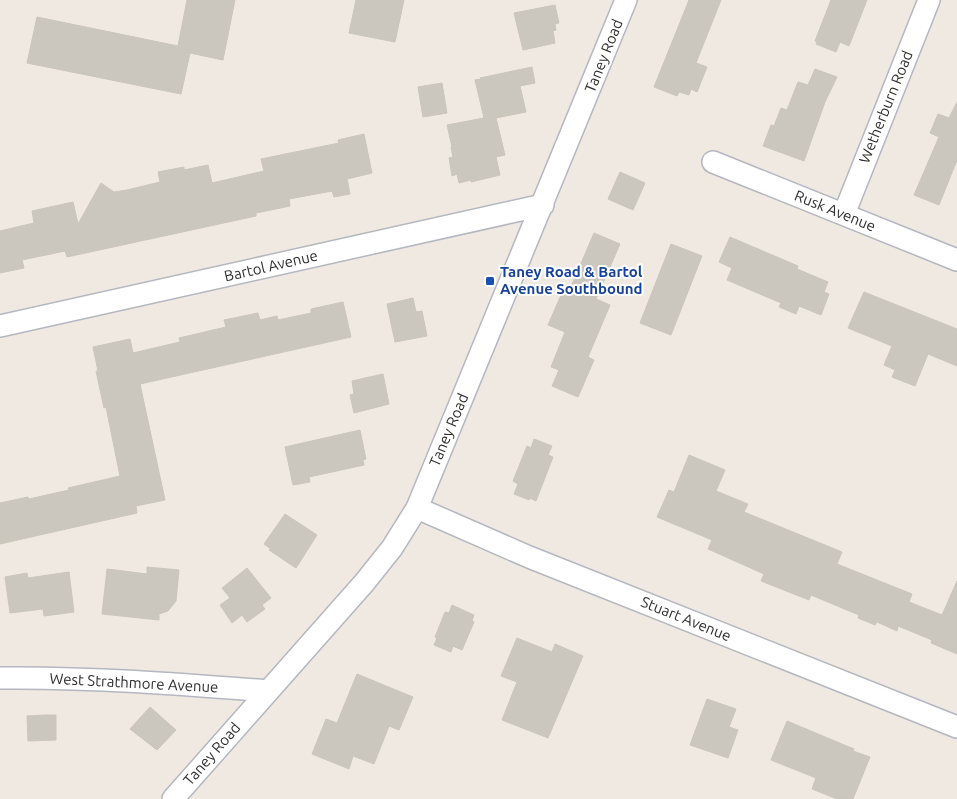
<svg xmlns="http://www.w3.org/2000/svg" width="957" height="799" viewBox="0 0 957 799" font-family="Ubuntu,sans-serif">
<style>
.building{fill:#cbc7bf;stroke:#cbc5ba}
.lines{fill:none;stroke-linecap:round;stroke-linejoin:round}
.street-casing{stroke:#b4b7c1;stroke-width:24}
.street{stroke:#fff;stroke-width:21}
.transit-dot{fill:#1a4fb4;stroke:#fff;stroke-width:2}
.labels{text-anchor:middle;stroke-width:4;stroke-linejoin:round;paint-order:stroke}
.street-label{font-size:15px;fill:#2e2e2e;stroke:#fff}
.transit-label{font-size:15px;font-weight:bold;fill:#164399;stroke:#fff;text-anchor:start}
</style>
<rect width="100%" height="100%" fill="#efe9e1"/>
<g class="building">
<polygon points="187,0 235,0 223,60 190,53 181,94 27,63 37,17 178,46"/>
<polygon points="356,0 404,0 395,42 349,33"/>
<polygon points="689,0 721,0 696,63 707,67 697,92 691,89 689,95 679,92 677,96 654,87"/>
<polygon points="831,0 867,0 849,46 840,42 836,52 816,44 817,42 815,41"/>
<polygon points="555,5 559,23 555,24 556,30 553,31 555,43 523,50 514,13"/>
<polygon points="532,67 535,83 520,86 526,112 496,118 505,155 496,157 500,175 471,182 471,180 459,183 457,174 452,176 449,158 453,157 451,147 452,147 447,125 484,118 475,80 481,79 480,78"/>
<polygon points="815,69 837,77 825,102 804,161 763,146 771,125 774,126 781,108 787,110 798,82 808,85"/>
<polygon points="442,83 447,113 423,117 418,87"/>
<polygon points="957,102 957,160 939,205 914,195 939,137 930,133 938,114 949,118"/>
<polygon points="364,134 372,173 347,179 350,194 334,197 332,191 289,199 290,206 256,213 256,216 67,257 65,251 22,260 24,268 0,273 0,231 34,223 32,211 73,202 78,224 101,183 114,192 127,190 160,182 158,172 184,167 184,170 208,165 212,183 264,171 261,159 339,143 338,140"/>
<polygon points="620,172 645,183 633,210 608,199"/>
<polygon points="594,233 620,244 596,299 610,305 588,357 594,360 578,397 552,386 559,370 551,367 565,332 548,325 565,286 570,289"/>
<polygon points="730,237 798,266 797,269 828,282 824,292 829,294 821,315 799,306 796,314 779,307 781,303 727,280 732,268 719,262"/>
<polygon points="671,244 702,256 671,335 640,323"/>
<polygon points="864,292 957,329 957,366 928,354 915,386 892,377 895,370 884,365 892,346 848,328"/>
<polygon points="413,298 416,312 422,311 427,336 395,342 387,304"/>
<polygon points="343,302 351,337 140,384 165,500 136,506 137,513 0,544 0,503 28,497 29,499 69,490 68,488 120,476 106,407 104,408 96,371 98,371 93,347 130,339 133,353 180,342 179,338 226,327 224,320 258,313 260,320 277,316 278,320 311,313 311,309"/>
<polygon points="383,374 389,404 354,413 350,395 354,394 352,381"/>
<polygon points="360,430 366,459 363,460 364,465 309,477 310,482 293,485 285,447"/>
<polygon points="534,439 552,446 548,455 553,457 536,501 530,498 529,500 514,494 518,484 513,481 527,446 531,448"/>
<polygon points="689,455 725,470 716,491 748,504 744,512 842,552 837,564 912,594 909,602 942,615 957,581 957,654 931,643 932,640 898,626 897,631 877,622 875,625 858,618 859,615 811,595 809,600 761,581 764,574 708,549 712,540 657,517 669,490 674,492"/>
<polygon points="285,514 317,535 296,568 269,550 271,549 264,544"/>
<polygon points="147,567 179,570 176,601 168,611 159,614 159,620 102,614 107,569 147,574"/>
<polygon points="247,568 271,598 262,605 265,609 247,622 242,615 232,623 220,605 230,598 222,588"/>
<polygon points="69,572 74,612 44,616 43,609 10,613 5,577 27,573 28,578"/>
<polygon points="452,605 474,615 472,621 474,622 462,650 453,646 451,652 434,645 437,638 435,637 445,612 449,613"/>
<polygon points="517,638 552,652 555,644 583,656 548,738 502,720 517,682 501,676"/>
<polygon points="357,674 413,697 399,730 389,726 374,764 353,756 349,769 312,754 326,719 337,723"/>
<polygon points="707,699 736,709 729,727 738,730 728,758 690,745"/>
<polygon points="150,707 176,730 157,750 130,729"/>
<polygon points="45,715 56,715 56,740 28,741 27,716"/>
<polygon points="787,721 854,749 853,751 870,757 853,799 837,799 812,789 816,778 771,760"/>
</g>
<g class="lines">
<g class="street-casing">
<g id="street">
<polyline points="713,162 957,260"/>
<polyline points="844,214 929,0"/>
<polyline points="0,326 543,205"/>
<polyline points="417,508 529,557 957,727"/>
<path d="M0,678c90,-1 179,6 268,13"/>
<polyline points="173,799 364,583 392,548 417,508 626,0"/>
</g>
</g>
<use href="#street" class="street"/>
</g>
<rect class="transit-dot" x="485" y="276" width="10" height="10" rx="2.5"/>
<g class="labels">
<g class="street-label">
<text transform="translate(604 56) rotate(-68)" y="5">Taney Road</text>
<text transform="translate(886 107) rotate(-68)" y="5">Wetherburn Road</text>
<text transform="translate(835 211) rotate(22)" y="5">Rusk Avenue</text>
<text transform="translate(271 266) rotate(-13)" y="5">Bartol Avenue</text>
<text transform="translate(449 430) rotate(-67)" y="5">Taney Road</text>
<text transform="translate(686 619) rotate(22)" y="5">Stuart Avenue</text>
<text transform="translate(134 683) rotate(3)" y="5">West Strathmore Avenue</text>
<text transform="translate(212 754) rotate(-49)" y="5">Taney Road</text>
</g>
<g class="transit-label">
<text x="500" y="277">Taney Road &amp; Bartol<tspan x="500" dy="17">Avenue Southbound</tspan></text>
</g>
</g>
</svg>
